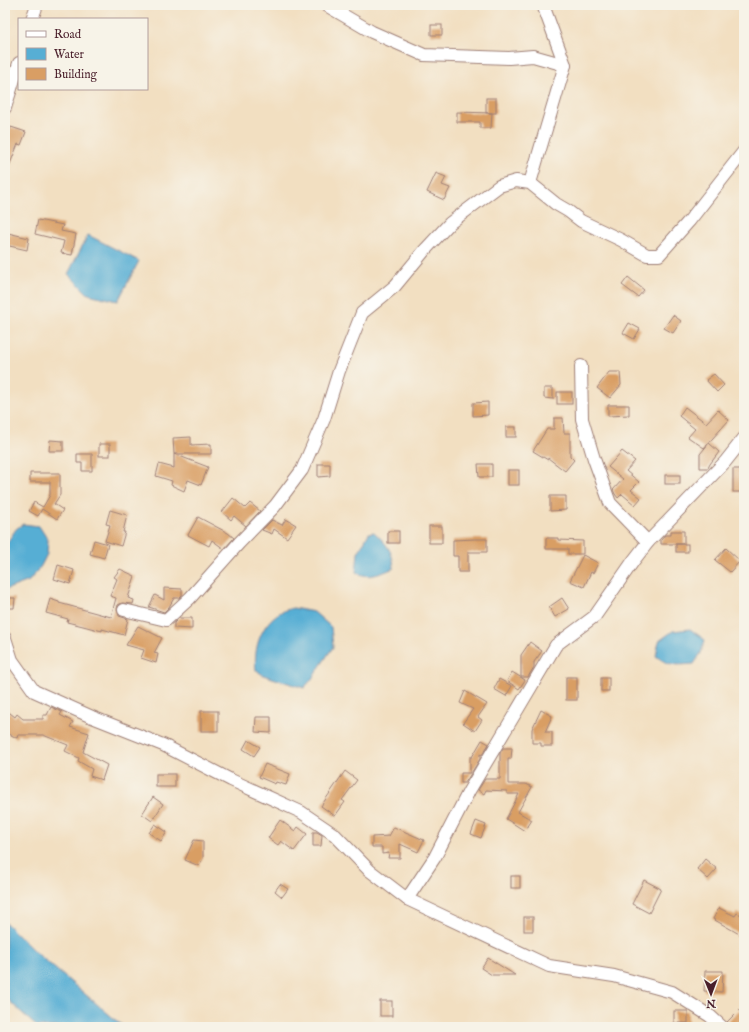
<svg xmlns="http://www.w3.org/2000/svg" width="749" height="1032" viewBox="0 0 749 1032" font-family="'IM FELL English',serif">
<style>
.water{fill:#57aed4;stroke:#506680}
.building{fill:#d99e64}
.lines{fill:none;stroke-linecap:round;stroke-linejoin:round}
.minor-casing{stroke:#9e7f76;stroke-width:14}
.minor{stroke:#fff;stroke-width:12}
</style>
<rect width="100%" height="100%" fill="#f7f3e8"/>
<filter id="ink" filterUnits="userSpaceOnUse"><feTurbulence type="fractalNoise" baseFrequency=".025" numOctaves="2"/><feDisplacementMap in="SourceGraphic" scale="8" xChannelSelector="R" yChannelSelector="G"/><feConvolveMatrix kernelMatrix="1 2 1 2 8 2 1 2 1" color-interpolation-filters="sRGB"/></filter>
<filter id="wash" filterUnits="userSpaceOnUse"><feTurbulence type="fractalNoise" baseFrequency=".012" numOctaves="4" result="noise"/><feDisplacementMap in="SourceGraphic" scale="16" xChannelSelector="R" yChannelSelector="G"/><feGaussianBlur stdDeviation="0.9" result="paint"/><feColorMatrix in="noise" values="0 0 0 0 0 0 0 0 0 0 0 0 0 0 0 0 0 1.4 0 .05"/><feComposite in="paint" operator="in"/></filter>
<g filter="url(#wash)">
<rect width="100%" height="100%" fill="#f2dfc1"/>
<g class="water">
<polygon points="88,235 139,261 118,301 88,294 68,274"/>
<polygon points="23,524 39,526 48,540 47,554 41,566 29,581 5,590 5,546 16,529"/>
<path d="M374,532c12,11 19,19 20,36 -12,5 -26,12 -38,4l2,-19 11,-20z"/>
<path d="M293,608l21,4 17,15 2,20 -22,33 -7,8 -41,-13 -7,-5c-3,-21 5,-47 25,-58 4,-2 8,-3 12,-4z"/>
<path d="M690,629l15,11 -4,13 -7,11c-17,1 -24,3 -38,-8l3,-15 14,-10z"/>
<polygon points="5,922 33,950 124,1027 37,1027 5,997"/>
</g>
<g id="blocks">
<g class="building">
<rect x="431" y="25" width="11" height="10"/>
<rect x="486" y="98" width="10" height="15"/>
<polygon points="457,112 492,113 491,128 480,128 480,122 457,122"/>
<polygon points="11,127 26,132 21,145 18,144 6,174 5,143"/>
<polygon points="436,173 446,177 442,185 450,188 444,200 427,192"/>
<polygon points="38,220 63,225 61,231 76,234 72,255 61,253 64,241 35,234"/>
<polygon points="8,233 29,238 27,250 5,245"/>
<polygon points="628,277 644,290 638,297 622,285"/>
<polygon points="673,315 681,321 673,333 664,328"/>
<polygon points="629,323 640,329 634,339 623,333"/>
<polygon points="609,372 620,372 621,385 610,398 597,388"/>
<polygon points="714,374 724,385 717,392 706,380"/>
<polygon points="544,388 553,388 553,399 544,398"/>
<rect x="557" y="392" width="15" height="12"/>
<polygon points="488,402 488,415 473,416 473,403"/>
<polygon points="608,405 629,405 629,415 608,416"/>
<polygon points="685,407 706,423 718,410 729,420 704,448 688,437 695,429 679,416"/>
<polygon points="554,418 563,418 564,433 570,433 570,456 574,460 565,471 548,458 548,460 533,451 547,429 554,429"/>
<rect x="506" y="427" width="10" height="10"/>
<polygon points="191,437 191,445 211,444 211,454 174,454 173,438"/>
<polygon points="50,440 63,441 63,451 49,451"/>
<polygon points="709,443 719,452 710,464 708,468 700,468 700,454"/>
<rect x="99" y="444" width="11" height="12"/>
<polygon points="622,451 635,461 626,471 639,482 631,490 641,498 635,505 622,494 618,498 615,494 613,490 623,479 608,467"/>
<polygon points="77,454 92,454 92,471 82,471 82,463 77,463"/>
<polygon points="174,454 208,467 201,485 188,480 184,491 171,485 172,481 156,476 159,464 174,468"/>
<polygon points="318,464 330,464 330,476 318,477"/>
<polygon points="478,464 492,464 492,477 479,477"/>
<rect x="733" y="469" width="11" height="23"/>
<rect x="508" y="470" width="11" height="15"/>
<polygon points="30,473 60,473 60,495 54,504 63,510 57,519 42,509 38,516 29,511 34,502 43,507 50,495 50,482 30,482"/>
<rect x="665" y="475" width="15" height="9"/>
<polygon points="550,496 566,496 566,510 550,511"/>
<polygon points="233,498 245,508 250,503 260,511 246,526 234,516 231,520 222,512"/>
<polygon points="110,510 127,515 123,532 125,532 121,546 105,541 110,525 106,524"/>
<polygon points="198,517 228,533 234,538 224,549 212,540 209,546 188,535"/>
<polygon points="286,519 296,525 287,538 274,529 272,534 262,530 272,520 282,525"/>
<rect x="429" y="526" width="13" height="17"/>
<rect x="388" y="531" width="11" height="12"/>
<polygon points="671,531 684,531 684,544 661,544 661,540 665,535 671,535"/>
<polygon points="546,538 558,538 558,540 583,541 583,554 568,554 568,549 546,549"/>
<polygon points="475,539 487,539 487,552 468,552 468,572 458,572 458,556 453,556 453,540"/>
<polygon points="94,540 108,544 104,558 90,554"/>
<rect x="676" y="544" width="12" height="8"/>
<polygon points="726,548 740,561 730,572 715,560"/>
<polygon points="583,555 598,563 593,573 591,572 584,587 570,581"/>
<polygon points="58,565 74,570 70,584 54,579"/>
<polygon points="120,569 135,576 128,598 134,600 133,604 122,603 118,605 117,609 119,616 128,619 124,635 102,629 102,631 83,626 67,622 68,619 46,613 50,599 59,602 59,603 111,617 116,598 110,596 117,579 114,577"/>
<polygon points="164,588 182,589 182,595 179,598 174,598 169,607 164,612 149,607 155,595 164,600"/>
<polygon points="5,598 15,598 14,608 5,608"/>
<polygon points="562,598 569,609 555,617 549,607"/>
<polygon points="179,618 192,618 192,629 174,628 174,623"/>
<polygon points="138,626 162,638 154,653 158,654 156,663 141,658 144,650 126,645"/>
<polygon points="530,642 542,651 534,662 534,667 528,677 521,677 521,655"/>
<polygon points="512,672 525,680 519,689 507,681"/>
<rect x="566" y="677" width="11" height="23"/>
<rect x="601" y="678" width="8" height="13"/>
<polygon points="499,679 512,686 506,696 494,689"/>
<polygon points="465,691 487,704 478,717 482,720 475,731 463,723 473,709 460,703"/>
<polygon points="51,707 62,712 60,715 73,722 70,727 89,733 83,752 107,765 102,780 90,776 92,769 78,761 79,758 65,751 68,745 43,735 18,735 17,738 5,732 5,709 15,717 17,714 23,719 43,719 43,715 47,715"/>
<polygon points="541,710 552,716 545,732 552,732 552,746 541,746 541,743 532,743 532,729"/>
<rect x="201" y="711" width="17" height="20"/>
<polygon points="256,717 271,717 271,733 255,732"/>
<polygon points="248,740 260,747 254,756 243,749"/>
<polygon points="482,740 489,744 482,755 480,754 480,759 465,783 461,783 461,773 470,773 470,757 472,757"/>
<polygon points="503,748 512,748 511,759 508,759 508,784 526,784 532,787 518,812 532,820 525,831 506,819 519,794 507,794 507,791 486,790 484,794 478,790 485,779 500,779 500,753"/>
<polygon points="265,764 290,774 286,785 276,782 275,784 259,777"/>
<polygon points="345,771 357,780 342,800 345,802 335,816 321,806"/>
<rect x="156" y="774" width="19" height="13"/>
<polygon points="153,797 163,804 152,821 142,814"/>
<polygon points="280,820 295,831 298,827 307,834 294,851 281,841 278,845 268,838"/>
<polygon points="476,821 486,825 481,838 471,834"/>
<polygon points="155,824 167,832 161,841 149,833"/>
<polygon points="394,827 424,840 418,852 400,844 400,858 388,858 389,853 382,854 382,847 372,847 372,837 389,836"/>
<polygon points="313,832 317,832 322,835 321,846 313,846"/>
<polygon points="194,840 203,841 203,858 199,866 185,860"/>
<polygon points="705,859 717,869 708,879 697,869"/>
<rect x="511" y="876" width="9" height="12"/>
<polygon points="644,880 661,889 649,913 632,904"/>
<polygon points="280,884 288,889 282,897 275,891"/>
<polygon points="719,908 735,916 737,913 744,916 744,930 741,935 713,919"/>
<rect x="524" y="917" width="9" height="14"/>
<polygon points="488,958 515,975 492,975 481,968"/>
<polygon points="705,971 723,971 722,992 704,991"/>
<rect x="380" y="1001" width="12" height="15"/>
<polygon points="739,1010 744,1014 744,1027 733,1027 727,1022"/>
<rect x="674" y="1011" width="14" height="12"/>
</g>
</g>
</g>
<g filter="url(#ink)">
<use href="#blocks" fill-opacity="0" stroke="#9e7f76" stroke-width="1"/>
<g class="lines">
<g class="minor-casing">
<g id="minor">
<polyline points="326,5 372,32 424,55 509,58 533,56 565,65"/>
<polyline points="32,19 37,5"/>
<polyline points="5,108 19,63"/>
<polyline points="530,183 565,65 543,5"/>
<polyline points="581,366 582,419 594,459 610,503 648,542"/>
<polyline points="124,610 166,620 190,598 239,543 275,506 302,470 324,419 339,371 362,313 395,286 424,251 450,223 479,201 499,186 516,181 530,183 556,204 568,211 581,221 621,240 647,255 659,255 690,220 744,151"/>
<polyline points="5,638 12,660 34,691 92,717 163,745 231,780 301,812 335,835 369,870 407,899 549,966 614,976 672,992 710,1016 722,1027"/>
<polyline points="407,899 435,857 469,791 556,645 595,616 634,560 648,542 725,462 744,438"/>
</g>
</g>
<use href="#minor" class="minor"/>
</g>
</g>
<rect width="749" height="1032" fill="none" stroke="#f7f3e8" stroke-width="20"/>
<rect x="18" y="18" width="130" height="72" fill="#f7f3e8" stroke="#b29e9c"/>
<rect x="26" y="31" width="20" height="6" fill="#ffffff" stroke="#b29e9c"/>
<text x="54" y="38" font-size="12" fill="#4a1f2b">Road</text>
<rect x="26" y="48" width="20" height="12" fill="#57aed4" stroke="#b29e9c"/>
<text x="54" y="58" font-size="12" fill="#4a1f2b">Water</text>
<rect x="26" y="68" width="20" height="12" fill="#d99e64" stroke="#b29e9c"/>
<text x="54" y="78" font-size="12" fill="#4a1f2b">Building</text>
<g transform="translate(711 994) rotate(179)" stroke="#f7f3e8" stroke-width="3" paint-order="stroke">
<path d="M0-3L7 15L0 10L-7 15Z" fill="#4a1f2b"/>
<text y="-6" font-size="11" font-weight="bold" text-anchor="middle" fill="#4a1f2b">N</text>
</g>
</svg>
